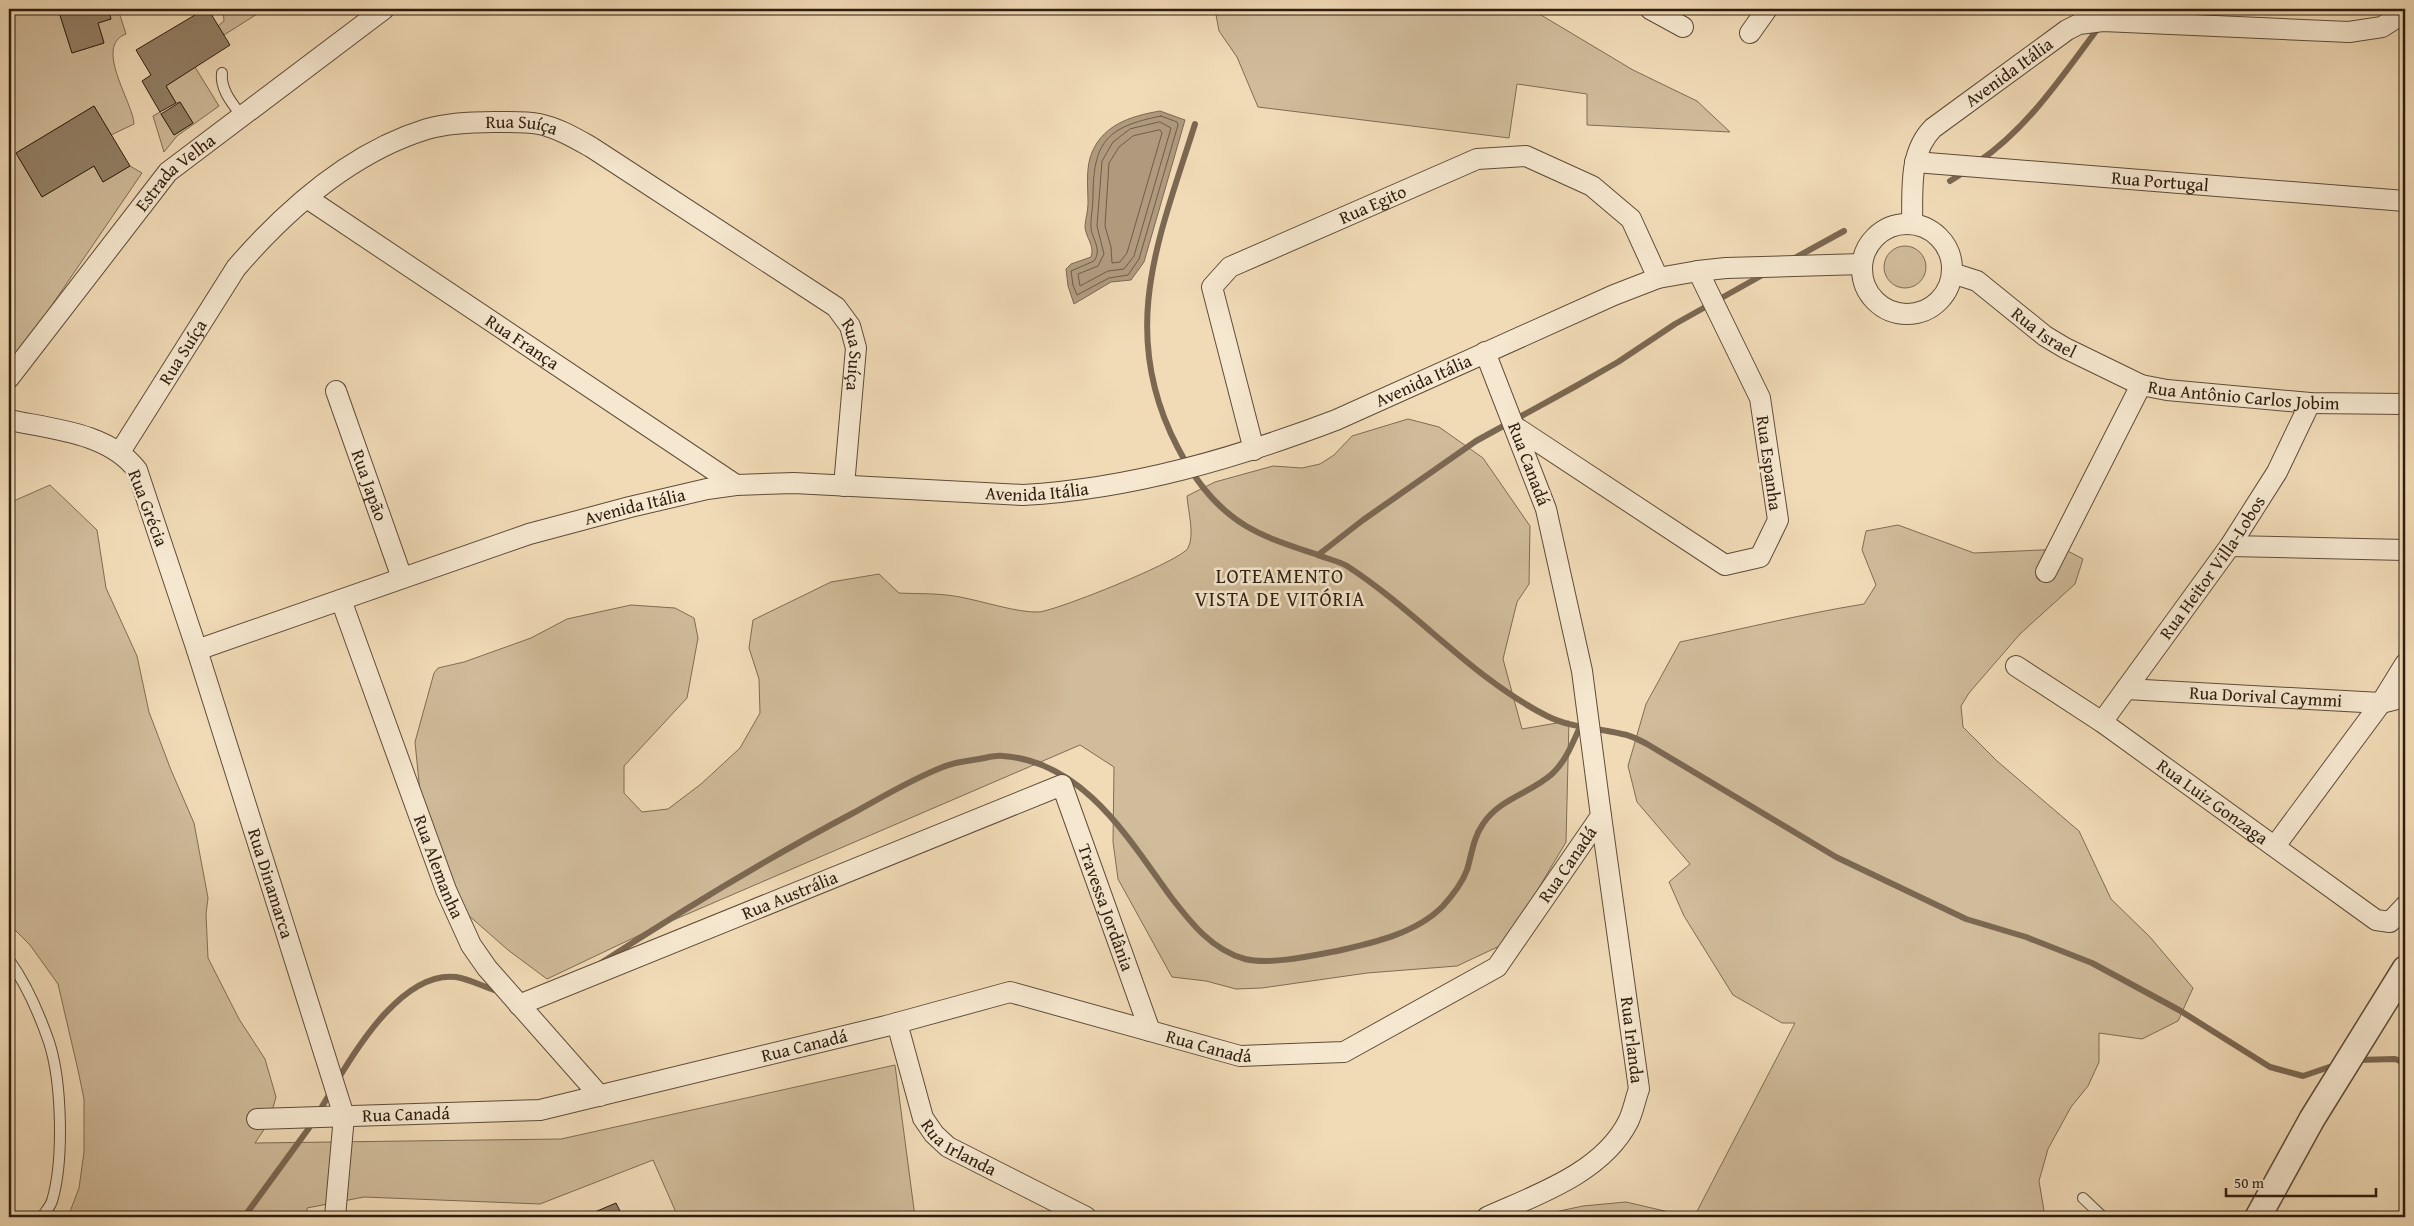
<svg xmlns="http://www.w3.org/2000/svg" width="2414" height="1226" viewBox="0 0 2414 1226" font-family="'Gentium Book Plus',serif">
<style>
.green{fill:#d0bb9a;stroke:#7f6c54}
.water{fill:#af9a7e;stroke:#7b6852}
.lines{fill:none;stroke-linecap:round;stroke-linejoin:round}
.shore{stroke:#6e5c46;stroke-width:1}
.stream{stroke:#7b6852;stroke-width:6}
.building{fill:#938066;stroke:#2e1d0f}
.service-casing{stroke:#5f4c39;stroke-width:12}
.minor-casing{stroke:#5f4c39;stroke-width:22}
.tertiary-casing{stroke:#5f4c39;stroke-width:28}
.service{stroke:#f6e8d0;stroke-width:10}
.minor{stroke:#f6e8d0;stroke-width:20}
.tertiary{stroke:#f6e8d0;stroke-width:25}
.labels{text-anchor:middle;stroke-width:5;stroke-linejoin:round;paint-order:stroke}
.street-label{font-size:18px;fill:#2e1d0f;stroke:#f6e8d0}
.quarter-label{font-size:20px;letter-spacing:1px;fill:#2e1d0f;stroke:#f6e8d0}
</style>
<rect width="100%" height="100%" fill="#f1dbb7"/>
<filter id="stains"><feTurbulence type="fractalNoise" baseFrequency=".004" numOctaves="4"/><feColorMatrix values="0 0 0 0 .2 0 0 0 0 .09 0 0 0 0 .02 0 0 0 .5 -.17"/></filter>
<radialGradient id="worn" r=".72"><stop offset=".6" stop-color="#630" stop-opacity="0"/><stop offset="1" stop-color="#630" stop-opacity=".3"/></radialGradient>
<g class="green">
<path d="M9,9h49l14,44 32,-10 -6,-20 13,-4 -3,-10h10l8,25c-33,12 7,68 8,90l-23,11 -17,-29 -78,47 26,44 52,-31 9,16 27,-16 12,7 -133,195z"/>
<polygon points="223,9 265,9 224,35 218,26 224,21"/>
<polygon points="1218,9 1531,9 1633,70 1697,101 1730,132 1587,125 1587,94 1517,84 1509,138 1258,107 1237,57 1219,31 1216,15"/>
<polygon points="195,67 219,106 177,136 164,152 153,116 160,112 174,135 193,123 180,102 176,103 166,86"/>
<circle cx="1905" cy="267" r="21"/>
<path d="M1408,419l31,8 44,31 47,68 -1,58 -12,18 -14,57 19,70 47,-8 -3,121 -60,101 -49,23 -90,7 -105,15 -26,1 -30,-8 -34,-4 -54,-98 -5,-37 1,-75 -34,-22 -432,186 -101,48 -39,-29 -41,-36 -31,-55 -16,-67 -5,-50 19,-69 4,-5 26,-6 67,-24 36,-19 64,-14 44,3 19,10 4,20 -11,60 -63,68v27l18,19 26,-3 33,-25 39,-36 20,-35 -1,-34 -10,-31 4,-28 78,-38 48,-8 20,19c20,1 41,0 61,4 22,4 58,16 79,15 19,-2 142,-51 149,-64 7,-13 0,-37 -1,-52l28,-14 58,-16 29,2 18,-4 14,-9 18,-19z"/>
<polygon points="50,485 97,530 106,588 137,656 149,712 171,770 194,823 208,898 206,914 208,958 239,1019 265,1059 276,1097 269,1122 255,1143 561,1139 895,1065 915,1217 678,1217 653,1160 540,1204 364,1197 307,1208 307,1217 68,1217 79,1188 84,1152 84,1099 78,1070 58,984 30,945 9,924 9,503"/>
<path d="M1898,525l76,28 90,-4 19,10 -8,25 -55,50 -51,59 -8,13 2,21 34,34 82,70 32,68 39,38 43,51 -15,33 -36,18 -43,-6v29l-11,24 -17,21 -23,42 -9,32 6,36h-351l101,-194h-13l-49,-28 -49,-79 -15,-34 21,-18 -53,-62 -9,-36 18,-62 34,-62c62,-13 122,-28 184,-38l12,-19 -14,-35 4,-19z"/>
<polygon points="1626,1202 1669,1212 1673,1217 1531,1217 1583,1206"/>
</g>
<path class="water" d="M1160,111l25,9 -41,142 -13,18 -20,2 -37,22 -6,-18 -2,-17 5,-5 20,-7c4,-11 -5,-19 -6,-30 0,-7 3,-15 3,-23 0,-14 -2,-32 2,-46 10,-33 41,-42 70,-47z"/>
<g class="lines">
<g class="shore">
<path d="M1161,116l16,6 1,3 -39,134 -11,16 -19,3 -32,17 -4,-10 -2,-14 23,-10c8,-11 -1,-21 -3,-32 -1,-9 2,-21 2,-31 0,-56 13,-71 68,-82z"/>
<polygon points="1160,122 1171,128 1134,256 1124,269 1108,271 1080,286 1078,274 1098,266 1104,254 1097,226 1102,161 1113,142 1130,129"/>
<polygon points="1160,130 1162,133 1127,253 1120,262 1112,263 1111,247 1105,226 1109,163 1119,147 1133,136"/>
</g>
<g class="stream">
<path d="M1195,124c-36,114 -78,208 -17,324 16,31 38,60 68,78 22,13 48,21 72,29 9,4 21,6 29,11 71,46 125,112 200,150 24,12 50,12 75,18 9,1 17,6 25,10l189,113 130,62 60,18 66,26 87,47 91,57 33,9 35,-12"/>
<path d="M1978,162c50,-34 85,-87 121,-135"/>
<polyline points="1950,181 1966,171"/>
<polyline points="1793,259 1844,231"/>
<polyline points="1318,555 1363,520 1476,441 1576,386 1618,362 1675,324 1766,273"/>
<path d="M601,963c83,-54 167,-105 254,-151 29,-16 57,-33 88,-45 11,-5 24,-6 36,-8 7,-1 16,-4 24,-3 81,6 125,82 168,141 20,26 41,53 74,62 25,6 66,-3 92,-8 36,-8 80,-18 106,-45 9,-10 19,-23 24,-36 5,-16 6,-32 16,-46 16,-25 48,-31 69,-50 14,-13 20,-30 28,-47"/>
<polyline points="2357,1060 2395,1059 2405,1063"/>
<path d="M337,1081c22,-37 68,-110 119,-104 14,2 30,11 44,15"/>
<polyline points="244,1217 309,1128 332,1090"/>
</g>
</g>
<g class="building">
<polygon points="58,9 108,9 111,19 98,23 104,43 72,53"/>
<polygon points="205,9 208,9 230,45 166,86 176,103 160,112 142,81 151,75 136,50"/>
<polygon points="180,102 193,123 174,135 161,114"/>
<polygon points="94,106 130,166 103,182 94,166 42,197 16,153"/>
<polygon points="616,1203 623,1217 583,1217"/>
</g>
<g class="lines">
<g class="service-casing">
<g id="service">
<path d="M222,73c-2,16 10,30 19,42"/>
<path d="M9,960c18,25 30,53 40,82 13,40 15,119 3,159 -2,6 -7,11 -10,16"/>
<polyline points="2083,1198 2103,1217"/>
</g>
</g>
<g class="minor-casing">
<g id="minor">
<polyline points="1650,9 1683,27"/>
<polyline points="1750,33 1767,9"/>
<path id="s1" d="M1915,162l490,39"/>
<path id="s2" d="M307,198l429,287"/>
<path id="s3" d="M1912,224c1,-33 -4,-71 21,-96l134,-98 12,-6 24,-3 246,11 33,-5 14,-9"/>
<circle cx="1907" cy="269" r="45"/>
<path id="s4" d="M1952,273l25,8 68,55 20,12 76,37 26,5 143,13 95,1"/>
<path id="s5" d="M9,378l159,-206 216,-163"/>
<path id="s6" d="M336,391l66,187"/>
<path id="s7" d="M9,420c43,9 100,13 128,50l60,180 147,466 -9,101"/>
<polyline points="1514,426 1725,565 1760,557 1778,520 1760,398 1698,271"/>
<path id="s8" d="M1254,450l-42,-163 18,-20 247,-108 49,-3 66,30 39,33 27,59"/>
<path id="s9" d="M120,452l116,-184c50,-58 116,-116 191,-139 21,-6 45,-7 67,-7 15,0 31,-1 45,2 19,4 36,14 52,23l245,160 14,19 6,22 -12,138"/>
<polyline points="2230,546 2405,550"/>
<polyline points="2046,572 2141,385"/>
<path id="s10" d="M341,600l105,290 25,55 16,23 113,128"/>
<path id="s11" d="M197,650l332,-116 101,-27 77,-18 29,-4 58,-2 229,12c108,-6 213,-37 313,-75l278,-125 44,-17 40,-7 28,-3 136,-4"/>
<path id="s12" d="M2016,666l86,56 274,198 14,2 15,-16"/>
<path id="s13" d="M2126,689l255,14 24,-6"/>
<path id="s14" d="M2102,722l128,-176 47,-74 33,-69"/>
<polyline points="2275,846 2381,703 2405,664"/>
<path id="s15" d="M519,1005l543,-220 88,246"/>
<path id="s16" d="M897,1023l26,95 11,16 14,13 138,70"/>
<path id="s17" d="M257,1119l283,-9 346,-84 124,-34 230,64 104,-4 153,-85 104,-151 -19,-145 -36,-162 -61,-157"/>
<path d="M1487,1217c49,-22 115,-44 141,-95 5,-10 7,-22 11,-33l-38,-273"/>
</g>
</g>
<g class="tertiary-casing">
<polyline id="tertiary" points="2258,1217 2312,1119 2405,969"/>
</g>
<use href="#service" class="service"/>
<use href="#minor" class="minor"/>
<use href="#tertiary" class="tertiary"/>
</g>
<g class="labels">
<g class="street-label">
<text dy="6" stroke="none"><textPath href="#s3" startOffset="195">Avenida Itália</textPath></text>
<text dy="6" stroke="none"><textPath href="#s9" startOffset="552">Rua Suíça</textPath></text>
<text dy="6" stroke="none"><textPath href="#s5" startOffset="265">Estrada Velha</textPath></text>
<text dy="6" stroke="none"><textPath href="#s1" startOffset="246">Rua Portugal</textPath></text>
<text dy="6" stroke="none"><textPath href="#s8" startOffset="351">Rua Egito</textPath></text>
<text dy="6" stroke="none"><textPath href="#s4" startOffset="111">Rua Israel</textPath></text>
<text dy="6" stroke="none"><textPath href="#s2" startOffset="259">Rua França</textPath></text>
<text dy="6" stroke="none"><textPath href="#s9" startOffset="118">Rua Suíça</textPath></text>
<text dy="6" stroke="none"><textPath href="#s9" startOffset="972">Rua Suíça</textPath></text>
<text dy="6" stroke="none"><textPath href="#s11" startOffset="1271">Avenida Itália</textPath></text>
<text dy="6" stroke="none"><textPath href="#s4" startOffset="325">Rua Antônio Carlos Jobim</textPath></text>
<text transform="translate(1769 463) rotate(82)" y="6">Rua Espanha</text>
<text transform="translate(1529 464) rotate(69)" y="6">Rua Canadá</text>
<text dy="6" stroke="none"><textPath href="#s6" startOffset="100">Rua Japão</textPath></text>
<text dy="6" stroke="none"><textPath href="#s11" startOffset="866">Avenida Itália</textPath></text>
<text dy="6" stroke="none"><textPath href="#s11" startOffset="461">Avenida Itália</textPath></text>
<text transform="translate(148 508) rotate(69)" y="6">Rua Grécia</text>
<text dy="6" stroke="none"><textPath href="#s14" startOffset="190">Rua Heitor Villa-Lobos</textPath></text>
<text dy="6" stroke="none"><textPath href="#s13" startOffset="140">Rua Dorival Caymmi</textPath></text>
<text dy="6" stroke="none"><textPath href="#s12" startOffset="239">Rua Luiz Gonzaga</textPath></text>
<text dy="6" stroke="none"><textPath href="#s17" startOffset="1410">Rua Canadá</textPath></text>
<text dy="6" stroke="none"><textPath href="#s10" startOffset="284">Rua Alemanha</textPath></text>
<text dy="6" stroke="none"><textPath href="#s7" startOffset="575">Rua Dinamarca</textPath></text>
<text dy="6" stroke="none"><textPath href="#s15" startOffset="292">Rua Austrália</textPath></text>
<text dy="6" stroke="none"><textPath href="#s15" startOffset="716">Travessa Jordânia</textPath></text>
<text transform="translate(1632 1040) rotate(83)" y="6">Rua Irlanda</text>
<text dy="6" stroke="none"><textPath href="#s17" startOffset="974">Rua Canadá</textPath></text>
<text dy="6" stroke="none"><textPath href="#s17" startOffset="555">Rua Canadá</textPath></text>
<text dy="6" stroke="none"><textPath href="#s17" startOffset="149">Rua Canadá</textPath></text>
<text dy="6" stroke="none"><textPath href="#s16" startOffset="146">Rua Irlanda</textPath></text>
</g>
<g class="quarter-label">
<text x="1280" y="583">LOTEAMENTO<tspan x="1280" dy="23">VISTA DE VITÓRIA</tspan></text>
</g>
</g>
<rect width="2414" height="1226" fill="none" stroke="#f1dbb7" stroke-width="30"/>
<rect x="10" y="10" width="2394" height="1206" fill="none" stroke="#2e1d0f" stroke-width="2.5"/>
<rect x="15" y="15" width="2384" height="1196" fill="none" stroke="#2e1d0f"/>
<path d="M2226 1188v8h150v-8" fill="none" stroke="#2e1d0f" stroke-width="2.5"/>
<text x="2234" y="1188" font-size="15" fill="#2e1d0f" stroke="#f6e8d0" stroke-width="4" paint-order="stroke">50 m</text>
<rect width="100%" height="100%" filter="url(#stains)"/>
<rect width="100%" height="100%" fill="url(#worn)"/>
</svg>
